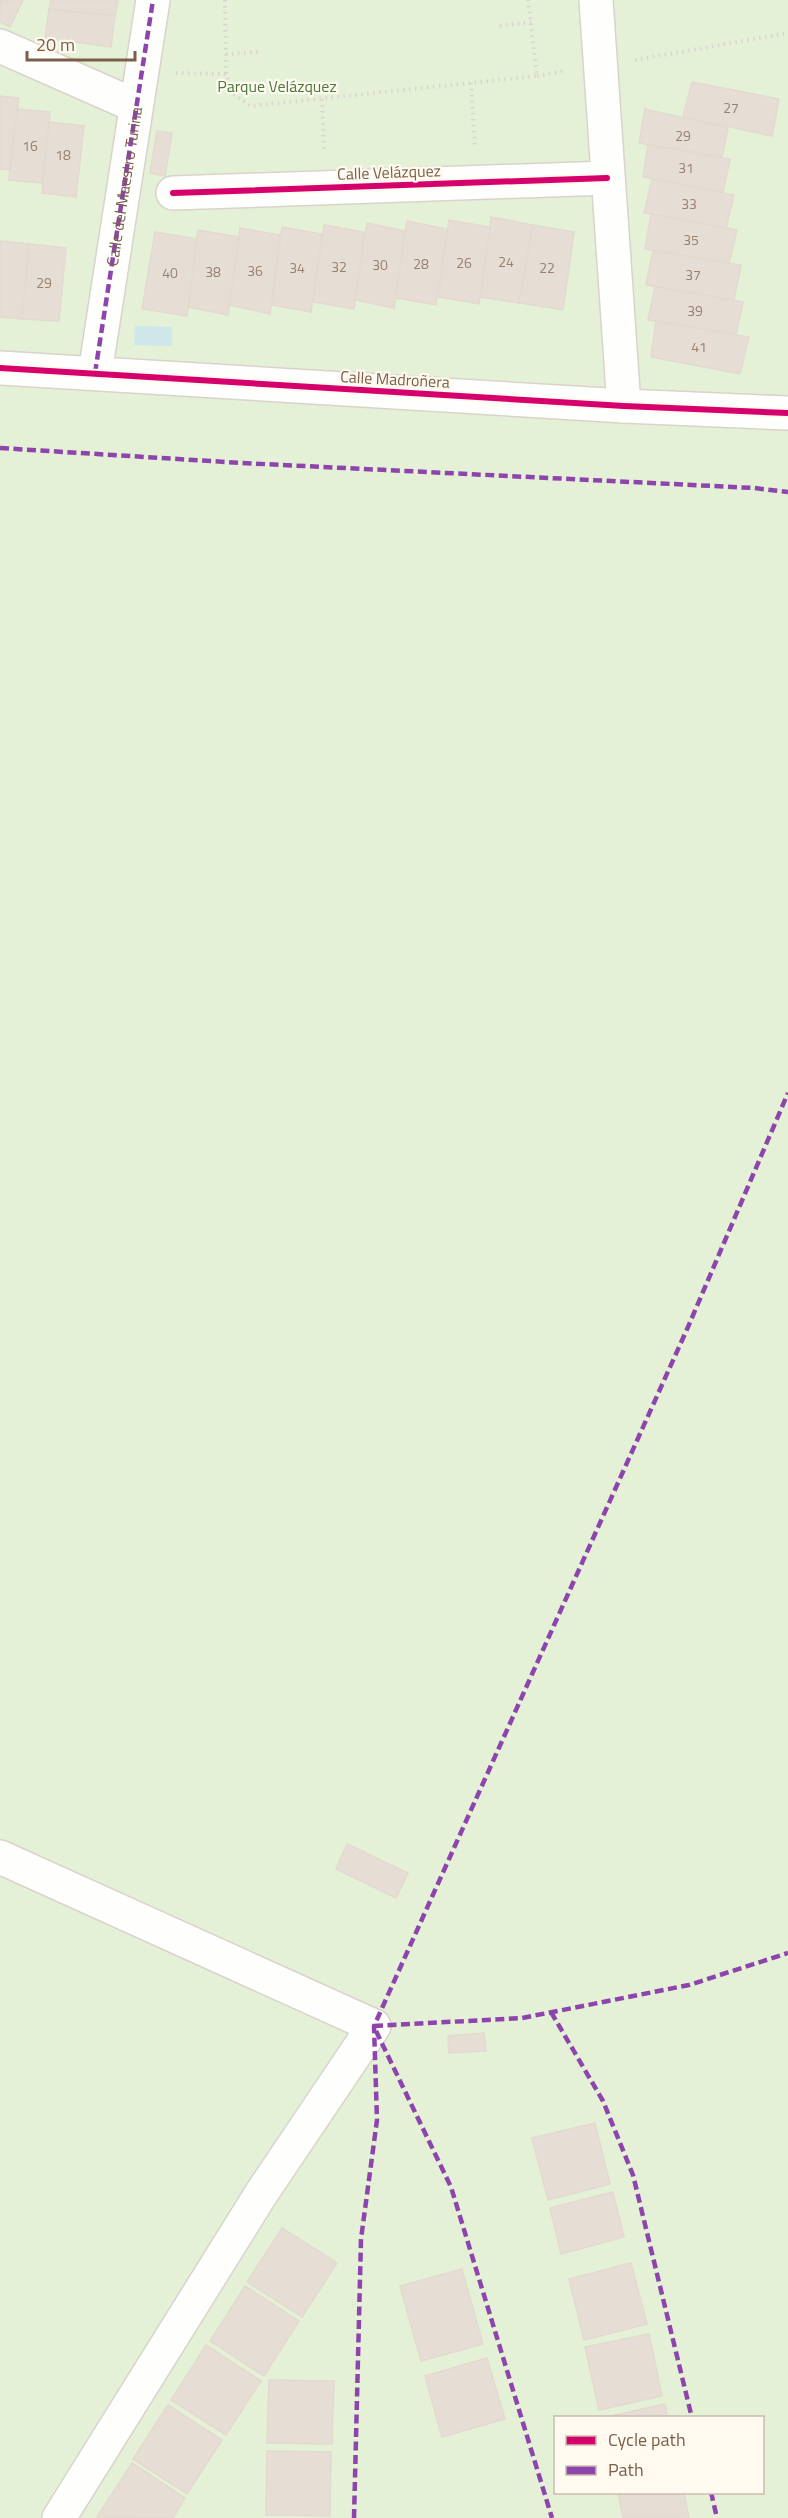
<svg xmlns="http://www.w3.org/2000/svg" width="788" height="2518" viewBox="0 0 788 2518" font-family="'Titillium Web',sans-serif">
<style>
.green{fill:#e4f1d7;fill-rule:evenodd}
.water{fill:#cee7ea}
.building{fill:#e6ded5;stroke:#e3d9cf;stroke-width:1.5}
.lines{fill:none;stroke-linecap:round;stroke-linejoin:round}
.minor-casing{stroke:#d9d3cc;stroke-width:36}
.path{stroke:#dcd5ce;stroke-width:4;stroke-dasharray:1.5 4.5;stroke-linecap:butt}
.minor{stroke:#fefefc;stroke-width:33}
.quiet{stroke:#8e44ad;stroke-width:4.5;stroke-dasharray:9 4.5;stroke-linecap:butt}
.cycleway-casing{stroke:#fffaf0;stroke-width:10}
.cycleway{stroke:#d6006c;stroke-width:6}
.labels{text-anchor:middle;stroke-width:4.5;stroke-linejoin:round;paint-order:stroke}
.number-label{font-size:14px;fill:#98806f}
.park-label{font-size:16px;fill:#4c7a3e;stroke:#fffaf0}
.street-label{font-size:16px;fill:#7b5e4a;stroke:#fffaf0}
</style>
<rect width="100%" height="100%" fill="#f9f6ee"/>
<path class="green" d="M0,0h788v2518h-788zM556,2418h206v74h-206z"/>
<polygon class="water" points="135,326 172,327 172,346 134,345"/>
<g class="building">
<polygon points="0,0 23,0 10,27 0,22"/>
<polygon points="51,0 118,0 115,16 49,9"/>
<polygon points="49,9 115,16 111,47 45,38"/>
<polygon points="692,82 779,99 772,136 683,117"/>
<polygon points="0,96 19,98 10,170 0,169"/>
<polygon points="17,109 50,112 42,183 9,180"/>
<polygon points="645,109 728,128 722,157 639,143"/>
<polygon points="49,122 84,126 76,197 42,193"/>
<polygon points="157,131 172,133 165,176 150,173"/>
<polygon points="648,145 730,159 723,192 643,177"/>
<polygon points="652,179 734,195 726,228 644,213"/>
<polygon points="651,214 737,230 729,263 645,249"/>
<polygon points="491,217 533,225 519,303 481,297"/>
<polygon points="449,220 490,227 479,304 438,297"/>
<polygon points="407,221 447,229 436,305 395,298"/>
<polygon points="367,223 405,231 394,308 355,300"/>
<polygon points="324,225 364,232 354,309 313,302"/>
<polygon points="533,225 574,232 563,310 519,303"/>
<polygon points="282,227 322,234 311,312 272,305"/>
<polygon points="240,228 280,235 270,314 229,305"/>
<polygon points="198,230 239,237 228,315 188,307"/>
<polygon points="155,232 197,239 187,316 142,309"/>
<polygon points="0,241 29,244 22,319 0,317"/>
<polygon points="29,244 66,248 59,321 22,319"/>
<polygon points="653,251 741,265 734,300 646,285"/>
<polygon points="655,287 743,302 736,334 648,320"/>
<polygon points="656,321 749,337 740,374 651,357"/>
<polygon points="347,1844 408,1873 396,1898 336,1869"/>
<polygon points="484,2033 486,2051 449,2053 448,2036"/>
<polygon points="595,2123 610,2184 548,2200 532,2138"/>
<polygon points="613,2192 624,2237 561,2254 550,2208"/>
<polygon points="282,2228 337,2263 302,2317 247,2282"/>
<polygon points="631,2263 647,2324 584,2340 569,2279"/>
<polygon points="462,2269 483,2344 421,2361 400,2286"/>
<polygon points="245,2286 299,2321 264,2376 210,2341"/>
<polygon points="649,2334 662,2396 599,2410 585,2347"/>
<polygon points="206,2345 261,2381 226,2435 171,2400"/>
<polygon points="487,2358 505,2419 442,2437 425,2376"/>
<polygon points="269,2380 334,2381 332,2444 267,2443"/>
<polygon points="665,2404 668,2418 602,2418"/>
<polygon points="168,2405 222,2440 187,2494 133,2459"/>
<polygon points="267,2451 331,2452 330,2516 266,2515"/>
<polygon points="132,2463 185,2498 173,2518 97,2517"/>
<polygon points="618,2492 684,2492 689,2518 623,2518"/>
</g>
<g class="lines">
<g class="minor-casing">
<g id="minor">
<polyline points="596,0 624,406"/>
<polyline points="0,46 136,106"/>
<polyline points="173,193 607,178"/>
<polyline points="0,368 624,406 788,413"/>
<polyline points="95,373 153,0"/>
<polyline points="0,1857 374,2026 261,2194 59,2518"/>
</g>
</g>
<g class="path">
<polyline points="225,0 226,74 232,93 250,106 537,76 528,0"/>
<polyline points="500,26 531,22"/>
<polyline points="226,54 262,52"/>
<polyline points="635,60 788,33"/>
<polyline points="176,73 226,74"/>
<polyline points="537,76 565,71"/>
<polyline points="471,83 475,148"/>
<polyline points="322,99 324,152"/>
</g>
<use href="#minor" class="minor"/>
<g class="quiet">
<path id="s1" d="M95,373l58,-373"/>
<polyline points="0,448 242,463 754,488 788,492"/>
<polyline points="551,2012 603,2101 633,2175 692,2418"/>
<polyline points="374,2026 522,2018 689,1985 788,1953"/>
<polyline points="376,2031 451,2187 552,2518"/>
<polyline points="711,2492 717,2518"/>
<polyline points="354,2518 361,2239 377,2120 374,2026 688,1327 788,1093"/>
</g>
<g class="cycleway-casing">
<g id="cycleway">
<polyline points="173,193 607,178"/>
<polyline points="0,368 624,406 788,413"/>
</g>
</g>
<use href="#cycleway" class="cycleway"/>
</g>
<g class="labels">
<g class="number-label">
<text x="731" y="113">27</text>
<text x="683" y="141">29</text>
<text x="30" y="151">16</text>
<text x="63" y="160">18</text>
<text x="686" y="173">31</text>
<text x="689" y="209">33</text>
<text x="691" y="245">35</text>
<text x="506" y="267">24</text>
<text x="464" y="268">26</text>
<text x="421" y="269">28</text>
<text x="380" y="270">30</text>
<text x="339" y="272">32</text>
<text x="297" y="273">34</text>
<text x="547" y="273">22</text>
<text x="255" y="276">36</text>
<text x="213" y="277">38</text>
<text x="170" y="278">40</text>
<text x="693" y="280">37</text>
<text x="44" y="288">29</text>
<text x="695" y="316">39</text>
<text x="699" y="352">41</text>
</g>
<g class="park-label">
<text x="277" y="92">Parque Velázquez</text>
</g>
<g class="street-label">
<text transform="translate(389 172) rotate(-2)" y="6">Calle Velázquez</text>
<text dy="6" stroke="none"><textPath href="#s1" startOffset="189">Calle del Maestro Turina</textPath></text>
<text transform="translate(395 379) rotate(3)" y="6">Calle Madroñera</text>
</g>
</g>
<rect x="554" y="2416" width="210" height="78" fill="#fffaf0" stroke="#cabcae" stroke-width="1.5"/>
<rect x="566" y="2436" width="30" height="9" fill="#d6006c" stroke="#cabcae" stroke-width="1.5"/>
<text x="608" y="2446" font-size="18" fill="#7b5e4a">Cycle path</text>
<rect x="566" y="2466" width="30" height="9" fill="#8e44ad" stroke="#cabcae" stroke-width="1.5"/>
<text x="608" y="2476" font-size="18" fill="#7b5e4a">Path</text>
<path d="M27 51v9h108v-9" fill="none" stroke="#7b5e4a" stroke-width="3"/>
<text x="36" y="51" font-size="18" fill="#7b5e4a" stroke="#fffaf0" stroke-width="4.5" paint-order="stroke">20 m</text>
</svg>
